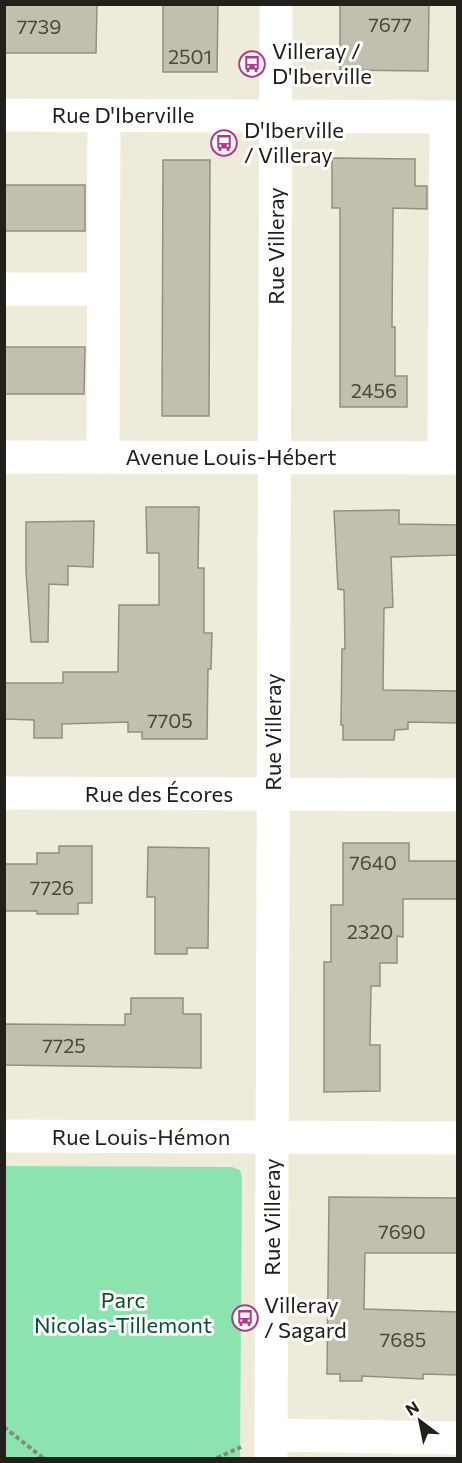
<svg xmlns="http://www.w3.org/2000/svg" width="462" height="1463" viewBox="0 0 462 1463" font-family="Commissioner,sans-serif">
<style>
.green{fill:#8be4ad}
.building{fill:#c2bfae;stroke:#939081;stroke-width:1.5}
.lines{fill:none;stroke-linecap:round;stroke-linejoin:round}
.path{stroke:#8a887d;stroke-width:4;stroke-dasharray:4.5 3;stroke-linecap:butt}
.minor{stroke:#fff;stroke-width:33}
.major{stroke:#fff;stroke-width:33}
.labels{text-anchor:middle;stroke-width:6;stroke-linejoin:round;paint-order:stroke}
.number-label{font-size:20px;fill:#49483f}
.poi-label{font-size:22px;fill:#21201a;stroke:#fff;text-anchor:start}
.street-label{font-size:22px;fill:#21201a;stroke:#fff}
.park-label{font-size:22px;fill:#02532e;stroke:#fff}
</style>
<rect width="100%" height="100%" fill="#eeebda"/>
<polygon class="green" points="5,1166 232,1167 240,1170 242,1178 240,1458 5,1458"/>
<g class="building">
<polygon points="4,4 97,4 96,53 4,53"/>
<polygon points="163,4 218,4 217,72 163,72"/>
<polygon points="340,4 429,4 428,71 340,70"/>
<polygon points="332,158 415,159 415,186 427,186 427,209 393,208 392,327 395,327 395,376 407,376 407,407 340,407 340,208 332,208"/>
<polygon points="163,160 210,160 209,416 162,416"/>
<rect x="5" y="185" width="80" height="46"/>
<polygon points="4,347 85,347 84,394 4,394"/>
<polygon points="146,507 199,507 198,568 204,568 204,633 212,633 211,669 208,669 207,739 142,739 142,732 128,732 128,722 62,724 62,738 34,738 34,720 4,719 4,683 63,683 63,672 118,672 119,605 159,605 159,553 147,553"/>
<polygon points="399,510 399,524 458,525 458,555 391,557 393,607 384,608 383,690 458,691 458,723 408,722 408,729 395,730 394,740 343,740 343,725 341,725 342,649 345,649 344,590 338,589 334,511"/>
<polygon points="94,521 93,567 68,566 68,585 49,584 48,642 31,642 26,571 26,522"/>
<polygon points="343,843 409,843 409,861 458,861 458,899 403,899 403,937 397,936 397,963 380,963 380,986 371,986 370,1045 380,1045 380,1091 324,1092 324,962 331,962 331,905 343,905"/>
<polygon points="59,846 92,846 92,903 78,903 78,914 37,914 37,911 4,911 4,864 37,864 37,853 59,853"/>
<polygon points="148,847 209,848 208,948 187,948 187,954 155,954 155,897 147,897"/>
<polygon points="131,998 183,998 183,1014 201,1014 201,1068 4,1065 4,1024 125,1025 125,1014 131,1014"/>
<polygon points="329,1197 458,1198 458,1253 365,1253 364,1309 458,1312 458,1375 423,1374 423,1379 362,1376 362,1381 340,1381 340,1374 327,1374"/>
</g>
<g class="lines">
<g class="path">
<polyline points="4,1427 43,1458"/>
<polyline points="217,1458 241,1447"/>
</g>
<g class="minor">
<polyline points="4,289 104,289"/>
<polyline points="4,457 458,458"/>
<polyline points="103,457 104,116"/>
<polyline points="444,458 446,117"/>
<polyline points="4,793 458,795"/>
<polyline points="4,1136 458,1138"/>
<polyline points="271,1435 458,1438"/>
<polyline points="271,1458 276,4"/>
</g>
<polyline class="major" points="4,115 458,117"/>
</g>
<defs>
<g id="bus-ring" transform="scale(1.35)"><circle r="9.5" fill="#fff" stroke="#b4388a" stroke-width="1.5"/><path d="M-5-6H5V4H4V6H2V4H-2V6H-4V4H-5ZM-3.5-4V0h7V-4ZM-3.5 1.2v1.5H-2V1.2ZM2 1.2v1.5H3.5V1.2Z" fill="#b4388a"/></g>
</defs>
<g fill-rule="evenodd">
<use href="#bus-ring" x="252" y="64"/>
<use href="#bus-ring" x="224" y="143"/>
<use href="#bus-ring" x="245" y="1318"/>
</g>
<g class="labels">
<g class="number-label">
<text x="390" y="32">7677</text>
<text x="39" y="34">7739</text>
<text x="190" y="64">2501</text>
<text x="374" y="398">2456</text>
<text x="170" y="728">7705</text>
<text x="373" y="870">7640</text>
<text x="52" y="895">7726</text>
<text x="370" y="939">2320</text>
<text x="64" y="1053">7725</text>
<text x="402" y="1239">7690</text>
<text x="403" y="1347">7685</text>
</g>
<g class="poi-label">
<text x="272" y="59">Villeray /<tspan x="272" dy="25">D'Iberville</tspan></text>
<text x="244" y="138">D'Iberville<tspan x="244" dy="25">/ Villeray</tspan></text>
<text x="264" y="1313">Villeray<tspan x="264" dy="25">/ Sagard</tspan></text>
</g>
<g class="street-label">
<text x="123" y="123">Rue D'Iberville</text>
<text transform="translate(276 246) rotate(-90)" y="8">Rue Villeray</text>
<text x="231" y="465">Avenue Louis-Hébert</text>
<text transform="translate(273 732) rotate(-90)" y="8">Rue Villeray</text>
<text x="159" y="802">Rue des Écores</text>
<text x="141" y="1145">Rue Louis-Hémon</text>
<text transform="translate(272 1217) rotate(-90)" y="8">Rue Villeray</text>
</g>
<g class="park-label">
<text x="123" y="1308">Parc<tspan x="123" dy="25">Nicolas-Tillemont</tspan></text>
</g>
</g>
<rect width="462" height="1463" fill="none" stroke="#21201a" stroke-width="12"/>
<g transform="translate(420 1421) rotate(328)" stroke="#ffffff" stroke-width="4.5" paint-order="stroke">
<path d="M0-4.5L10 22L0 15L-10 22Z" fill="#21201a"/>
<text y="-9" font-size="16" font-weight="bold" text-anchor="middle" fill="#21201a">N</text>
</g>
</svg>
